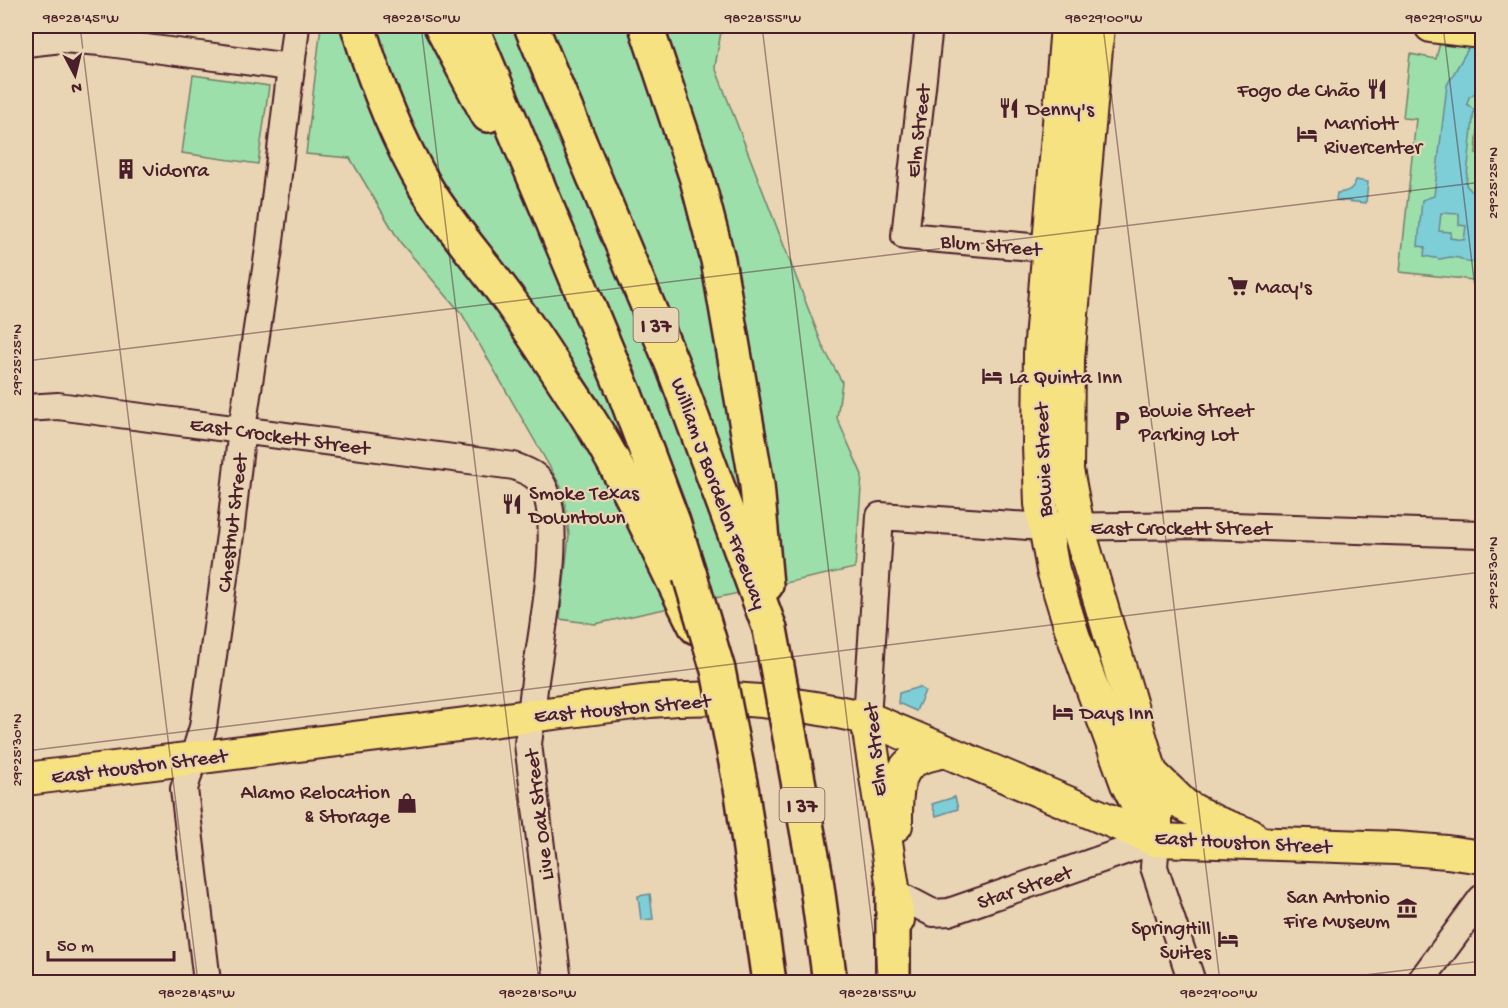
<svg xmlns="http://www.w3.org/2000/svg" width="1508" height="1008" viewBox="0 0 1508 1008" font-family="'Gochi Hand',sans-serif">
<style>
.green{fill:#9cdfaa;stroke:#737f6a;stroke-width:1.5}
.water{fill:#7eced7;stroke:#698892;stroke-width:1.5;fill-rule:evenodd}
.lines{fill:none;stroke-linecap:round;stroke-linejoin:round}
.minor-casing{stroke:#4a1f2b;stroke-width:30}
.major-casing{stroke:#4a1f2b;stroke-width:36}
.highway-casing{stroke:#4a1f2b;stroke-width:38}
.minor{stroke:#e9d4b3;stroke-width:26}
.major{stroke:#f7e281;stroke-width:32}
.highway{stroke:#f7e281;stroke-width:33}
.highway-bridge-casing{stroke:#4a1f2b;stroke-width:38;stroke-linecap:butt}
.highway-bridge{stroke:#f7e281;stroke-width:33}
.ticks{fill:none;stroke:#4a1f2b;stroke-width:1.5;stroke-opacity:0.45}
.labels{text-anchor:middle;stroke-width:4.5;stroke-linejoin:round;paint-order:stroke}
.shield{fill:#e9d4b3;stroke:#7a5554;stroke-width:1.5}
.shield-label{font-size:20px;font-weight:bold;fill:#4a1f2b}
.poi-label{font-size:21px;fill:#4a1f2b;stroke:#e9d4b3;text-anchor:start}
.street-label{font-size:21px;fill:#4a1f2b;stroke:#e9d4b3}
.neatline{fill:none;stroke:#4a1f2b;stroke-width:2}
.ticks-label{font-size:15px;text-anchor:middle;fill:#4a1f2b}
</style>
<rect width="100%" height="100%" fill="#e9d4b3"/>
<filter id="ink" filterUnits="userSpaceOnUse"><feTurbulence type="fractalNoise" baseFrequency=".0167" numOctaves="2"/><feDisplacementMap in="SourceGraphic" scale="12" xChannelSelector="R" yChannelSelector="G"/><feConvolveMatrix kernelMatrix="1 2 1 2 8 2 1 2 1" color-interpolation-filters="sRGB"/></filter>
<g filter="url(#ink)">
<g class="green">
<polygon points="321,26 722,26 715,67 823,347 842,382 837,418 862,475 855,568 595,624 560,619 569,535 563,491 551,469 462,314 400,242 350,158 306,154"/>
<polygon points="1444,26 1482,26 1482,77 1476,153 1482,154 1482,281 1400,272 1416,119 1403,118 1410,54 1436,59"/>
<polygon points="193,75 269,86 258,164 182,153"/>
</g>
<g class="water">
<path d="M1482,28v36l-7,29 -6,4 -2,7 7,6 -8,75 16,18v60l-15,-1 -8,-4 -9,-1 -10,2 -16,-3 1,-9 -7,-1 4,-46 12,-4 13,-111 25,-43zM1441,213l18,1v11l7,1 -2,14 -14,-2 1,-6 -12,-1z"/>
<path d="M1356,180l12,2 -2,21 -30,-3 1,-7c10,-1 16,-3 19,-13z"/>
<polygon points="919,687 925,691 916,711 898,703 899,693"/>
<polygon points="955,797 958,809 936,816 932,804"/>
<polygon points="650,894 653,919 641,920 638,896"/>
</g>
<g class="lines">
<g class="minor-casing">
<g id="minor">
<polyline points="929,26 905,236 1067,250"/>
<polyline points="26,43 62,39 101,42 290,67"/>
<path d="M26,408l32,-2 456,60c12,5 23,8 29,20 21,38 -2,150 -8,195 -3,21 -4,42 -7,63l30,238"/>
<polyline points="867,718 880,516 1044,527 1203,525 1482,534"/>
<polyline points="893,892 933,913 949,912 1156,840 1154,867 1192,982"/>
<polyline points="207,982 184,789 203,727 230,535 242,429 269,249 296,26"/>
<polyline points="1420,982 1482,898"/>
</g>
</g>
<g class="major-casing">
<g id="major">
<polyline points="1067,26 1040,353 1039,445 1041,504 1053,570 1073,635 1127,784 1156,840"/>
<polyline points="1098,26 1068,359 1067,470 1078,527 1151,773 1156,797 1156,833"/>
<polyline points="1431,26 1482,32"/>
<polyline points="867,718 898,920"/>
<polyline points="1151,773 1184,805 1215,822 1250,835"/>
<path d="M26,779l624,-78c76,-7 143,1 217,17l289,122 240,8 51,4 35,5"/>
<path d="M896,825c0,-21 -2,-56 21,-66 9,-4 19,-6 28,-8"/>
</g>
</g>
<g class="highway-casing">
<g id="highway">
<path d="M358,26c17,56 38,111 68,162 24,39 55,73 81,109 27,37 51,76 76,113 45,70 76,144 113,217"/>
<polyline points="441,26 488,115"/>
<polyline points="471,26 625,394 673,522 690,576"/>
<polyline points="531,26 673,366 770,629"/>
<polyline points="646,26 697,179 718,260 757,485 766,585"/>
<polyline points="893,982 893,892"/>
</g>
</g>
<use href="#minor" class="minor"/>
<use href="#major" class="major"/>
<use href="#highway" class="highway"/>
<g class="highway-bridge-casing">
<g id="highway-bridge">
<polyline points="690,576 718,670 742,793 769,982"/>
<polyline points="770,629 815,872 830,982"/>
</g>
</g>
<use href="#highway-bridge" class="highway-bridge"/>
</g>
</g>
<path class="ticks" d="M80,26l118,956M421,26l118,956M762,26l117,956M1103,26l117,956M1443,26l39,319M26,361l1456,-179M26,751l1456,-179M1306,982l176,-21"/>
<defs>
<g id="restaurant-bare" transform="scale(1.62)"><path d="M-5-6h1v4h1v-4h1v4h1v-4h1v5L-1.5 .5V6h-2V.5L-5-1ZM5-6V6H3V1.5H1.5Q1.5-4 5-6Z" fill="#4a1f2b" stroke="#e9d4b3" stroke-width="2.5" paint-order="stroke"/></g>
<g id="hotel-bare" transform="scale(1.62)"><path d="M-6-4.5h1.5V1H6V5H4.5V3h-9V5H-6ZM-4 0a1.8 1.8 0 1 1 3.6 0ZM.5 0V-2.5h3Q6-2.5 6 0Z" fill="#4a1f2b" stroke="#e9d4b3" stroke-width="2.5" paint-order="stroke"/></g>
<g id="building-bare" transform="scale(1.62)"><path d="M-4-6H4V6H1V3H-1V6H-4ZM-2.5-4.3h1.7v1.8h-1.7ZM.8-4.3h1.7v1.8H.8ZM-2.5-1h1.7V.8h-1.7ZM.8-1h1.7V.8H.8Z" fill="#4a1f2b" stroke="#e9d4b3" stroke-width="2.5" paint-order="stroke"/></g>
<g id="supermarket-bare" transform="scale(1.62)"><path d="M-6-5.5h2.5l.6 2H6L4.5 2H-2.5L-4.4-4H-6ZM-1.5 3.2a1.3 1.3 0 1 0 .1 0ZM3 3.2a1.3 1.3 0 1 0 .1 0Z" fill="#4a1f2b" stroke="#e9d4b3" stroke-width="2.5" paint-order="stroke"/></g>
<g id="parking-bare" transform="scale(1.62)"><path d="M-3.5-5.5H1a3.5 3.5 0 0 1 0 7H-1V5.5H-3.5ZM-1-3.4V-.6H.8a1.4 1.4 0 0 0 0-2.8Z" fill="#4a1f2b" stroke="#e9d4b3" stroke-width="2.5" paint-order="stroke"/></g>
<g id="shop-bare" transform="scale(1.62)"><path d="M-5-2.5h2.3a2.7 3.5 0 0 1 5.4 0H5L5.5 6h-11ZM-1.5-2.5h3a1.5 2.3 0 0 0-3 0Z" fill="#4a1f2b" stroke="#e9d4b3" stroke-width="2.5" paint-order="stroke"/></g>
<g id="museum-bare" transform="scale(1.62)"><path d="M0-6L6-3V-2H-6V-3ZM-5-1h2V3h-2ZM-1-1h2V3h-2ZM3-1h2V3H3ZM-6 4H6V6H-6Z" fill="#4a1f2b" stroke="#e9d4b3" stroke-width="2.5" paint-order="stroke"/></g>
</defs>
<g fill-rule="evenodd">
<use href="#restaurant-bare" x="1377" y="89"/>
<use href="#restaurant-bare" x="1009" y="108"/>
<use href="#hotel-bare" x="1307" y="134"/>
<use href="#building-bare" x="126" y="169"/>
<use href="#supermarket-bare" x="1238" y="286"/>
<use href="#hotel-bare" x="992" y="376"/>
<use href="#parking-bare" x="1122" y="421"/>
<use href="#restaurant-bare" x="512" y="504"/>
<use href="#hotel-bare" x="1063" y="712"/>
<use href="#shop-bare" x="407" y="803"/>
<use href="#museum-bare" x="1407" y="908"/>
<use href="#hotel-bare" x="1228" y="939"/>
</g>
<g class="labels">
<g class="shield">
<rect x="633.5" y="308" width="45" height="34" rx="4.5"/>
<rect x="779.5" y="788" width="45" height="34" rx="4.5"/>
</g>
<g class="shield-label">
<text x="656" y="332">I 37</text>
<text x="802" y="812">I 37</text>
</g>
<g class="poi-label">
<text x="1360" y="96" text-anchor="end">Fogo de Chão</text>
<text x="1026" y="115">Denny's</text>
<text x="1324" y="129">Marriott<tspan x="1324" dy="24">Rivercenter</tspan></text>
<text x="143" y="176">Vidorra</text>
<text x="1255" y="293">Macy's</text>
<text x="1009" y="383">La Quinta Inn</text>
<text x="1139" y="416">Bowie Street<tspan x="1139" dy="24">Parking Lot</tspan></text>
<text x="529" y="499">Smoke Texas<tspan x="529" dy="24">Downtown</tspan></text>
<text x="1080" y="719">Days Inn</text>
<text x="390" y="798" text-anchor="end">Alamo Relocation<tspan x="390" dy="24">&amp; Storage</tspan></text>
<text x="1390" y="903" text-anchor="end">San Antonio<tspan x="1390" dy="24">Fire Museum</tspan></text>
<text x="1211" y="934" text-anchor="end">SpringHill<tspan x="1211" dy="24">Suites</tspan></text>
</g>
<g class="street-label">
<text transform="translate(917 131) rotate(-83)" y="7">Elm Street</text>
<text transform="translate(991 244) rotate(5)" y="7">Blum Street</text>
<text transform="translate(280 435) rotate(8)" y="7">East Crockett Street</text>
<text transform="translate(1042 460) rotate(-92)" y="7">Bowie Street</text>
<text transform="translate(720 493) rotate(70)" y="7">William J Bordelon Freeway</text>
<text transform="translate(231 523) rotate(-83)" y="7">Chestnut Street</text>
<text x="1181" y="534">East Crockett Street</text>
<text transform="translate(622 707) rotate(-5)" y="7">East Houston Street</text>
<text transform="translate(874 750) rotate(-96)" y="7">Elm Street</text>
<text transform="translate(139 765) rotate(-7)" y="7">East Houston Street</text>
<text transform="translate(538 815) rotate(-97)" y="7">Live Oak Street</text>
<text transform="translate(1243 841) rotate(3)" y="7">East Houston Street</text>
<text transform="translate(1024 886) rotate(-19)" y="7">Star Street</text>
</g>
</g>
<rect width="1508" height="1008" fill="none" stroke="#e9d4b3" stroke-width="66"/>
<g transform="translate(75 75) rotate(173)" stroke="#e9d4b3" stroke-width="4.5" paint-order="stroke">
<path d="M0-4.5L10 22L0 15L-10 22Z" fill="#4a1f2b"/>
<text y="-9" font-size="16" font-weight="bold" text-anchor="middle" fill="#4a1f2b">N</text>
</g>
<path d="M48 951v9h126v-9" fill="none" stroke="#4a1f2b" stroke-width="3"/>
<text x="57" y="951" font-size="18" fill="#4a1f2b" stroke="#e9d4b3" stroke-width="4.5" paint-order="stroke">50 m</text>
<rect x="33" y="33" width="1442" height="942" class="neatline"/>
<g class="ticks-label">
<text x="81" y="22">98°28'45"W</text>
<text x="422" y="22">98°28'50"W</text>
<text x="763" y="22">98°28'55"W</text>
<text x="1104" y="22">98°29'00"W</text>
<text x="1444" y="22">98°29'05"W</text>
<text transform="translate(1492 183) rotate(-90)" y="5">29°25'25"N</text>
<text transform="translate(16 360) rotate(-90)" y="5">29°25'25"N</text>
<text transform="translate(1492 573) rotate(-90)" y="5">29°25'30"N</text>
<text transform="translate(16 750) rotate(-90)" y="5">29°25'30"N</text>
<text x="197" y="997">98°28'45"W</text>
<text x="538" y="997">98°28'50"W</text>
<text x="878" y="997">98°28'55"W</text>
<text x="1219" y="997">98°29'00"W</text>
</g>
</svg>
